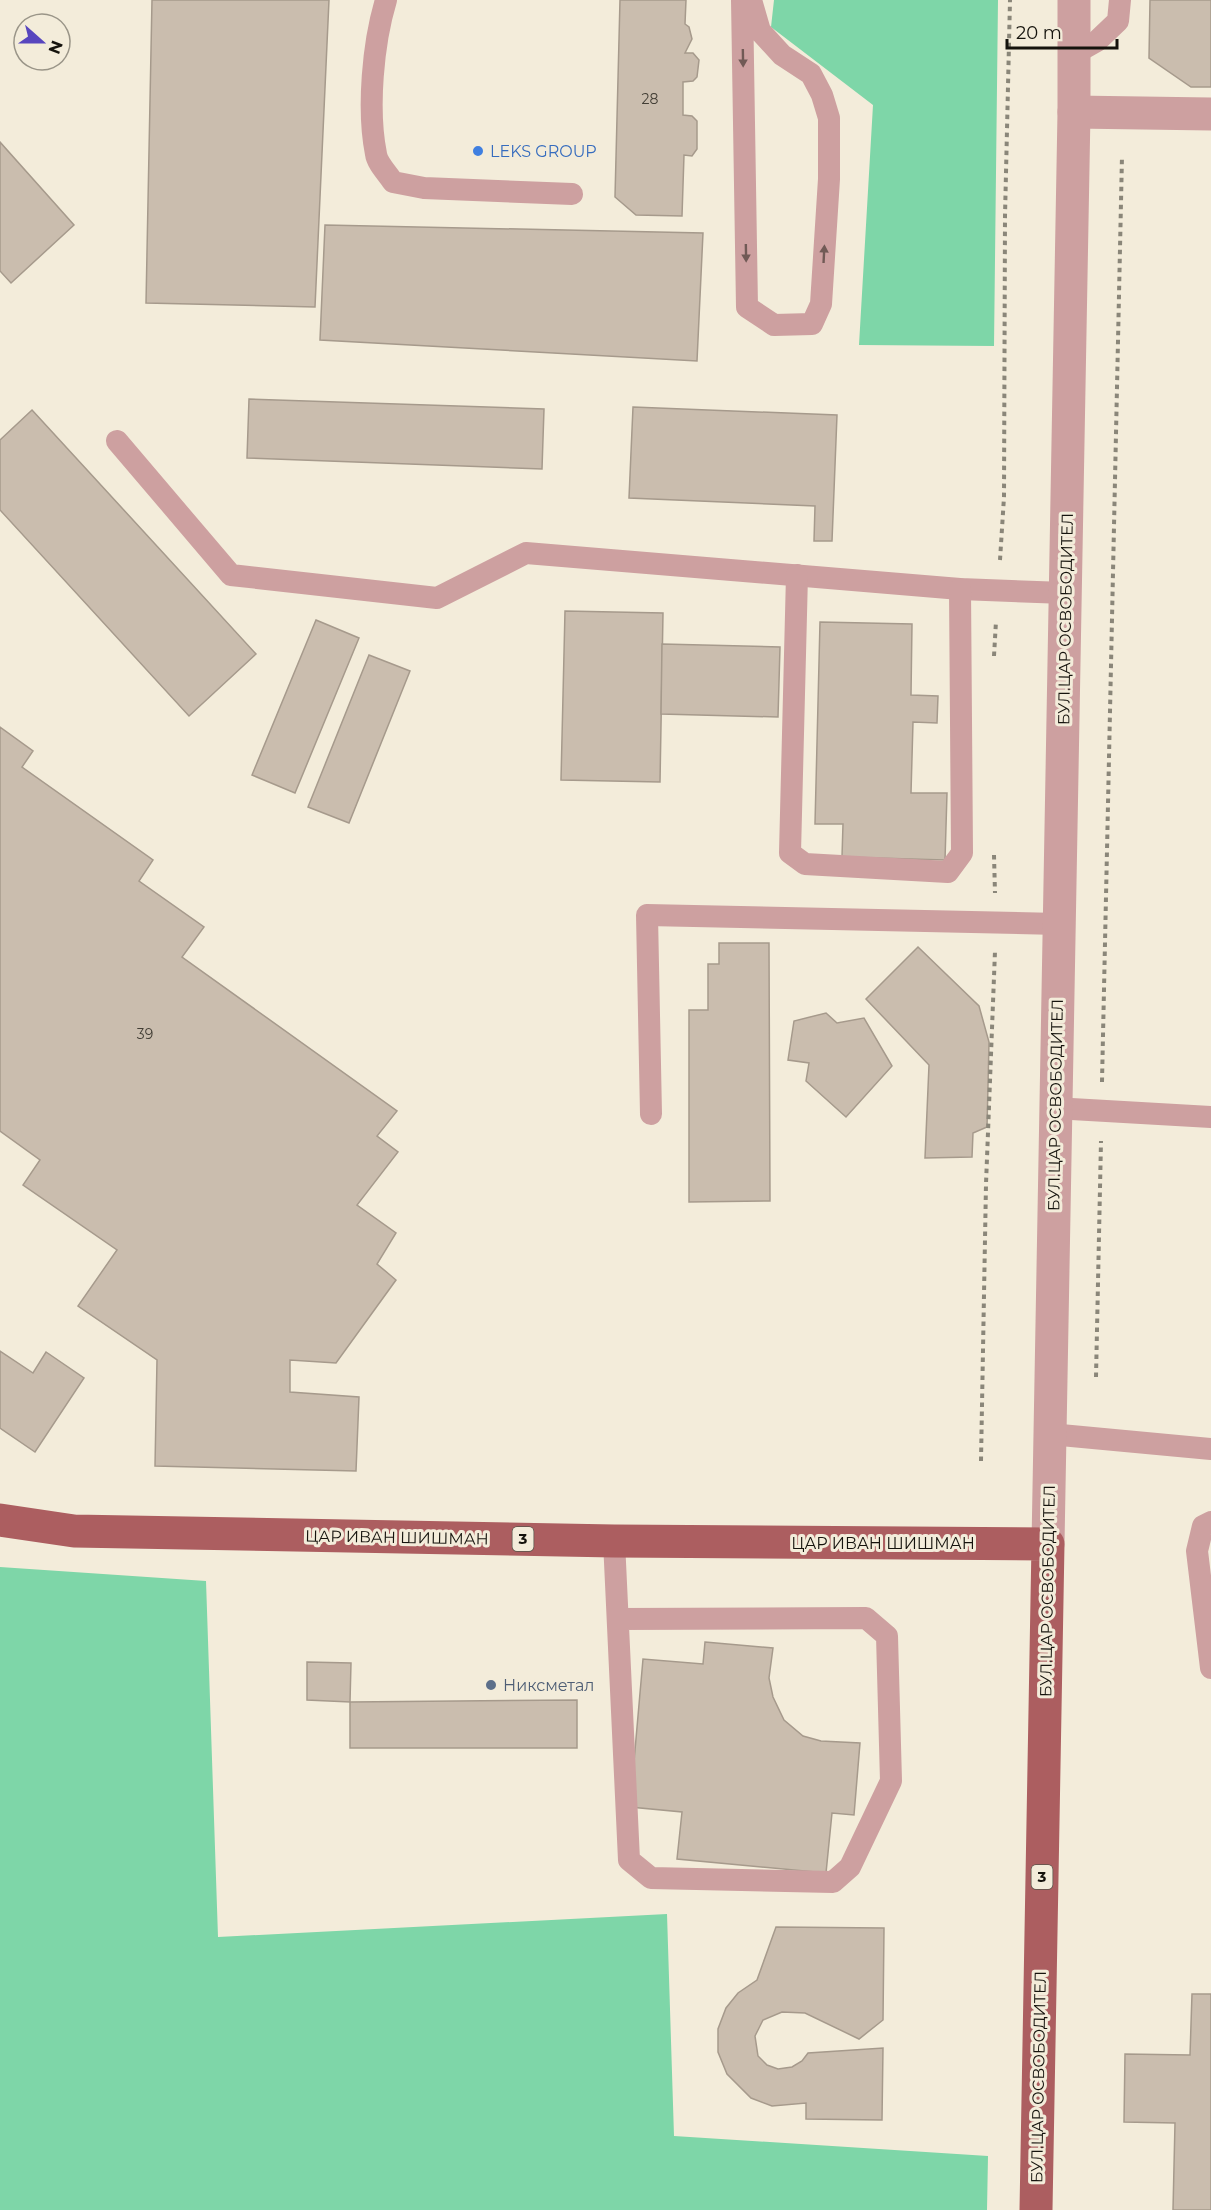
<svg xmlns="http://www.w3.org/2000/svg" width="1211" height="2210" viewBox="0 0 1211 2210" font-family="Montserrat,sans-serif">
<style>
.green{fill:#7ed6a8}
.building{fill:#cabdae;stroke:#a69a8c;stroke-width:1.5}
.lines{fill:none;stroke-linecap:round;stroke-linejoin:round}
.path{stroke:#8a8679;stroke-width:4;stroke-dasharray:4.5 4.5;stroke-linecap:butt}
.service{stroke:#cda0a0;stroke-width:22}
.minor{stroke:#cda0a0;stroke-width:33}
.tertiary{stroke:#cda0a0;stroke-width:33}
.primary{stroke:#ac5e60;stroke-width:33}
.oneway{fill:#715a56}
.shop-dot{fill:#3f7fe0;stroke:#f3ecda;stroke-width:2}
.service-dot{fill:#5c6f8a;stroke:#f3ecda;stroke-width:2}
.labels{text-anchor:middle;stroke-width:6;stroke-linejoin:round;paint-order:stroke}
.number-label{font-size:14px;fill:#423e35}
.shield{fill:#f3ecda;stroke:#58544a;stroke-width:1.5}
.shield-label{font-size:15px;font-weight:bold;fill:#15130d}
.shop-label{font-size:16px;fill:#366cbe;stroke:#f3ecda;text-anchor:start}
.street-label{font-size:16px;fill:#15130d;stroke:#f3ecda}
.service-label{font-size:16px;fill:#4e5e75;stroke:#f3ecda;text-anchor:start}
</style>
<rect width="100%" height="100%" fill="#f3ecda"/>
<g class="green">
<polygon points="774,0 998,0 994,346 859,345 873,105 771,27"/>
<polygon points="0,1567 206,1581 218,1937 667,1914 674,2136 988,2156 987,2210 0,2210"/>
</g>
<g class="building">
<polygon points="152,0 329,0 315,307 146,303"/>
<polygon points="620,0 686,0 685,24 689,27 692,39 685,53 693,53 699,60 697,77 693,81 683,82 683,115 692,116 697,121 697,149 692,156 684,155 682,216 636,215 615,197"/>
<polygon points="1150,0 1211,0 1211,87 1191,87 1149,58"/>
<polygon points="0,142 74,225 11,283 0,271"/>
<polygon points="325,225 703,233 697,361 320,340"/>
<polygon points="249,399 544,409 542,469 247,458"/>
<polygon points="633,407 837,415 832,541 814,541 815,506 629,498"/>
<polygon points="32,410 256,654 189,716 0,510 0,440"/>
<polygon points="565,611 663,613 660,782 561,780"/>
<polygon points="316,620 359,638 295,793 252,775"/>
<polygon points="820,622 912,624 911,695 938,696 937,723 913,722 911,793 947,793 945,860 842,857 843,824 815,824"/>
<polygon points="662,644 780,647 778,717 661,714"/>
<polygon points="369,655 410,671 349,823 308,807"/>
<polygon points="0,727 33,751 22,767 153,860 139,881 204,927 182,957 397,1111 377,1136 398,1152 357,1205 396,1233 377,1264 396,1280 336,1363 290,1360 290,1392 359,1397 356,1471 155,1466 157,1360 78,1306 117,1250 23,1185 40,1160 0,1131"/>
<polygon points="719,943 769,943 770,1201 689,1202 689,1010 708,1010 708,964 719,964"/>
<polygon points="918,947 979,1006 989,1042 987,1127 973,1133 972,1157 925,1158 929,1065 866,999"/>
<polygon points="826,1013 837,1023 864,1018 892,1066 846,1117 806,1081 809,1063 788,1060 794,1021"/>
<polygon points="0,1351 33,1373 46,1352 84,1378 35,1452 0,1428"/>
<polygon points="705,1642 773,1648 769,1678 773,1697 784,1720 803,1736 821,1741 860,1743 854,1815 832,1813 826,1873 677,1859 682,1812 630,1807 643,1659 703,1664"/>
<polygon points="307,1662 351,1663 350,1702 307,1700"/>
<polygon points="577,1700 577,1748 350,1748 350,1702"/>
<polygon points="776,1927 884,1928 883,2020 859,2039 805,2013 782,2012 763,2020 755,2036 758,2056 767,2065 778,2069 792,2067 802,2061 808,2053 883,2048 882,2120 806,2119 806,2103 772,2106 751,2098 727,2074 718,2052 718,2029 726,2008 738,1993 757,1980"/>
<polygon points="1192,1994 1211,1994 1211,2210 1173,2210 1175,2123 1124,2122 1125,2054 1190,2055"/>
</g>
<g class="lines">
<g class="path">
<polyline points="1000,560 1004,497 1005,216 1010,0"/>
<polyline points="994,656 996,621"/>
<polyline points="994,855 995,893"/>
<polyline points="1102,1082 1122,156"/>
<polyline points="1096,1377 1101,1141"/>
<polyline points="981,1461 986,1184 995,951"/>
</g>
<g class="service">
<path d="M386,0c-13,43 -19,109 -10,154 1,9 12,20 17,28l31,6 148,6"/>
<polyline points="742,0 747,307 774,325 812,324 821,304 829,179 829,118 822,95 811,74 782,55 760,31 751,0"/>
<polyline points="1074,54 1097,41 1118,21 1120,0"/>
<polyline points="117,441 231,575 437,598 526,553 960,589 1065,593"/>
<polyline points="797,575 790,853 805,864 948,872 962,853 960,589"/>
<polyline points="1054,1108 1211,1117"/>
<polyline points="651,1114 647,915 1059,924"/>
<polyline points="1050,1434 1211,1449"/>
<polyline points="1211,1522 1203,1526 1197,1551 1211,1668"/>
<polyline points="614,1541 629,1860 651,1878 833,1882 850,1867 891,1781 887,1636 866,1618 618,1619"/>
</g>
<polyline class="minor" points="1074,112 1211,114"/>
<polyline class="tertiary" points="1048,1544 1074,112 1074,0"/>
<polyline class="primary" points="0,1520 74,1531 614,1541 1048,1544 1036,2210"/>
</g>
<defs><path id="oneway-solid" d="M-6-.8H1V-3.2L6.5 0L1 3.2V.8H-6Z" transform="scale(1.5)"/></defs>
<g class="oneway">
<use href="#oneway-solid" transform="translate(743 58) rotate(89)"/>
<use href="#oneway-solid" transform="translate(746 253) rotate(89)"/>
<use href="#oneway-solid" transform="translate(824 254) rotate(-87)"/>
</g>
<circle class="shop-dot" cx="478" cy="151" r="6"/>
<circle class="service-dot" cx="491" cy="1685" r="6"/>
<g class="labels">
<g class="number-label">
<text x="650" y="104">28</text>
<text x="145" y="1039">39</text>
</g>
<g class="shield">
<rect x="512.5" y="1527" width="21" height="24" rx="4.5"/>
<rect x="1031.5" y="1865" width="21" height="24" rx="4.5"/>
</g>
<g class="shield-label">
<text x="523" y="1544">3</text>
<text x="1042" y="1882">3</text>
</g>
<g class="shop-label">
<text x="490" y="157">LEKS GROUP</text>
</g>
<g class="street-label">
<text transform="translate(1065 619) rotate(-89)" y="6">БУЛ.ЦАР ОСВОБОДИТЕЛ</text>
<text transform="translate(1055 1105) rotate(-89)" y="6">БУЛ.ЦАР ОСВОБОДИТЕЛ</text>
<text transform="translate(397 1537) rotate(1)" y="6">ЦАР ИВАН ШИШМАН</text>
<text x="883" y="1549">ЦАР ИВАН ШИШМАН</text>
<text transform="translate(1047 1591) rotate(-89)" y="6">БУЛ.ЦАР ОСВОБОДИТЕЛ</text>
<text transform="translate(1038 2077) rotate(-89)" y="6">БУЛ.ЦАР ОСВОБОДИТЕЛ</text>
</g>
<g class="service-label">
<text x="503" y="1691">Никсметал</text>
</g>
</g>
<g transform="translate(42 42) rotate(111)"><circle r="28" fill="#f3ecda" stroke="#9a9588" stroke-width="1.5"/>
<path d="M0-4.5L10 22L0 15L-10 22Z" fill="#5846be"/>
<text y="-9" font-size="16" font-weight="bold" text-anchor="middle" fill="#15130d">N</text>
</g>
<path d="M1007 39v9h110v-9" fill="none" stroke="#15130d" stroke-width="3"/>
<text x="1016" y="39" font-size="18" fill="#15130d" stroke="#f3ecda" stroke-width="4.5" paint-order="stroke">20 m</text>
</svg>
